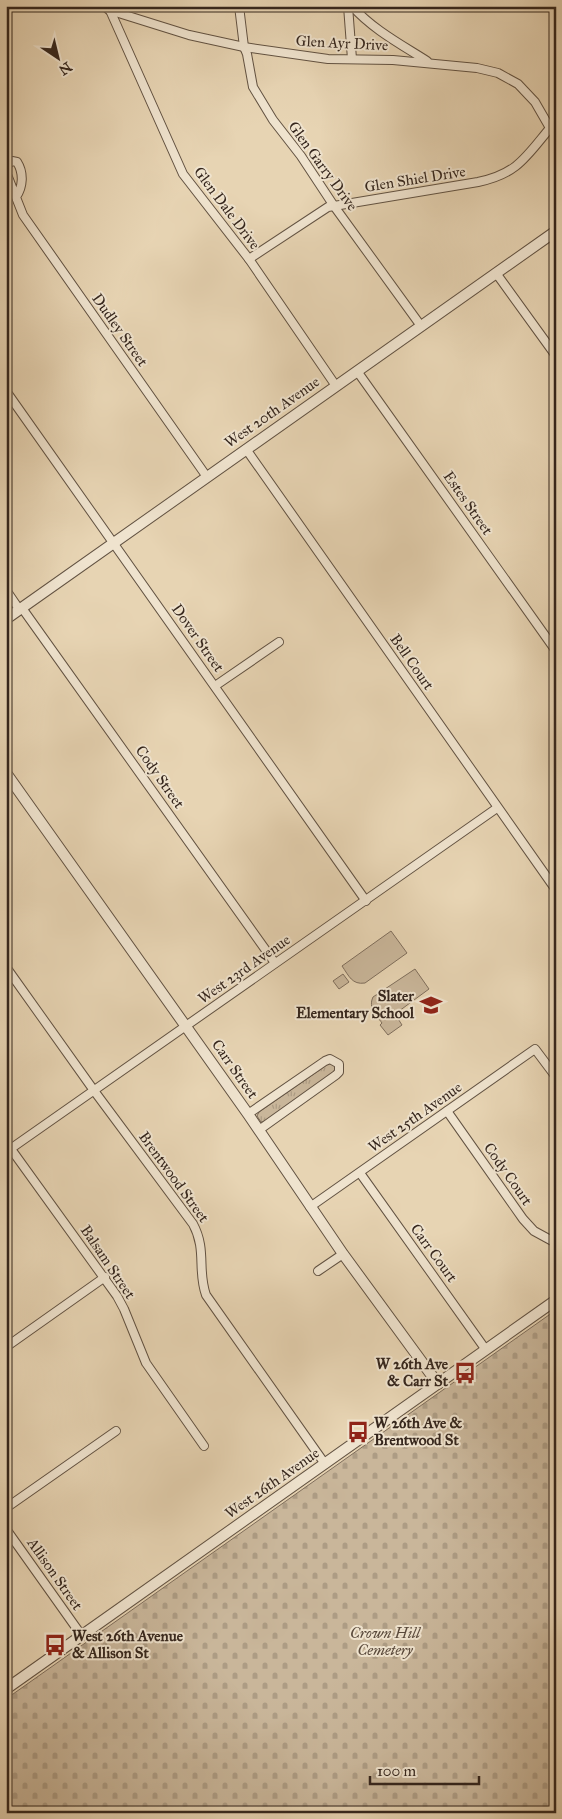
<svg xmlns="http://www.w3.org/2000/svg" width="562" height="1819" viewBox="0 0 562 1819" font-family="'IM FELL Great Primer',serif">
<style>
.grass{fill:url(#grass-tufts);stroke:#7f6e5c}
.cemetery{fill:url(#cemetery-stones);stroke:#7f6e5c}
.green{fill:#c9b69a;stroke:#7f6e5c}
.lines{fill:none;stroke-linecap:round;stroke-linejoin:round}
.minor-casing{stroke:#625242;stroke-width:10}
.tertiary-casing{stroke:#625242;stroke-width:12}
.minor{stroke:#efe3ce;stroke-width:8}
.tertiary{stroke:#efe3ce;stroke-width:10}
.labels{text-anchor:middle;stroke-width:4;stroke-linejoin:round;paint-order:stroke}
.street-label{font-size:15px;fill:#35261d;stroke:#efe3ce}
.poi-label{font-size:15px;font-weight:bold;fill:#35261d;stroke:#efe3ce;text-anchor:end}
.park-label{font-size:15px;font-style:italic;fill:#5a4a3c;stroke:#efe3ce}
</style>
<defs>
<pattern id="grass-tufts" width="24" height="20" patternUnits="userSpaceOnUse" patternTransform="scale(1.25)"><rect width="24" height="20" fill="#c9b69a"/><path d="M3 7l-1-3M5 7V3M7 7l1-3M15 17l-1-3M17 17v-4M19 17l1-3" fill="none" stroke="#ad9c84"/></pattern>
<pattern id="cemetery-stones" width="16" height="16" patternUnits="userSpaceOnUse" patternTransform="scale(1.25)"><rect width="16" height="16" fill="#c9b69a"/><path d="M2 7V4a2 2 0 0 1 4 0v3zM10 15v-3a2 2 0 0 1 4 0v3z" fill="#ad9c84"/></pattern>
</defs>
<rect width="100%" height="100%" fill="#e7d4b3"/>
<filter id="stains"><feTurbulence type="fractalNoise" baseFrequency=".004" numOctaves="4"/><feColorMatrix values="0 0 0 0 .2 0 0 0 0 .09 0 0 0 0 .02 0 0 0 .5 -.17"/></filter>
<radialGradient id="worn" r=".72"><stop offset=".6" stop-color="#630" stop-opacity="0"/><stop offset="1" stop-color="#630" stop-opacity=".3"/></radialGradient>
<polygon class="grass" points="331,1062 336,1065 336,1071 266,1121 261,1122 257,1116 259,1112"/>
<polygon class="cemetery" points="556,1310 556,1813 6,1813 6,1699"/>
<g class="green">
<path d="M391,931l16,22 -42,30c-13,2 -16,-7 -23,-17z"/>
<path d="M415,969l14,20 -34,25 7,11 -14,10 -8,-10 2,-2c-6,-8 -14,-15 -9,-26z"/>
<polygon points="343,974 349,982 339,989 333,981"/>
</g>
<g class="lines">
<g class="minor-casing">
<g id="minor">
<polyline points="104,6 109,10 189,35 244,47 328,59 393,60 477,68 498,73 518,84 535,102 550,128 556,133"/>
<polyline points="239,6 244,47 247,54 253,87 273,120 301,156 334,206 421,326"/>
<polyline points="348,6 352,59"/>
<path d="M352,6c20,23 50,39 75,55"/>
<polyline points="109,8 183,174 249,259 336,386"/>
<path d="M16,197c7,-10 8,-24 1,-35l-5,-1 -5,4 -1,7 17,43 184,262"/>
<path d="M249,259l79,-52 150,-25c39,-8 48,-25 72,-54"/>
<polyline points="496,273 556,356"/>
<polyline points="357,371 556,651"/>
<polyline points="6,391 366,901"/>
<polyline points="246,449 556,890"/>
<polyline points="6,590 19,609"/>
<polyline points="22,608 275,963"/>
<polyline points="215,686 279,642"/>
<path d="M6,967l89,125 98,132c14,26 4,46 13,71l119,169"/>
<polyline points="447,1111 523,1219 534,1231 556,1243"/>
<polyline points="248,1114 325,1061 330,1059 339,1064 339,1072 336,1075 259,1130"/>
<polyline points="11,1149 117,1296 124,1309 146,1363 204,1446"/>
<polyline points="6,1152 497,808"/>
<polyline points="360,1173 486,1350"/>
<polyline points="310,1207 535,1049 556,1077"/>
<polyline points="318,1271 343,1254"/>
<polyline points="6,1347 105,1277"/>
<polyline points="6,1508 116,1431"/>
<polyline points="6,1529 82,1636"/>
</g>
</g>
<g class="tertiary-casing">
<g id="tertiary">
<polyline points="6,619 556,231"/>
<polyline points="6,773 248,1114 343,1254 438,1384"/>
<polyline points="6,1689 556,1300"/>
</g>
</g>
<use href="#minor" class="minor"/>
<use href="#tertiary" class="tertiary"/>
</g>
<defs>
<g id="school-bare" transform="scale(1.725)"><path d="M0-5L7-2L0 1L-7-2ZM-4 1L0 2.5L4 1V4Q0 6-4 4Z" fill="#8f2418" stroke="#efe3ce" stroke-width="2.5" paint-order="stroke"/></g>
<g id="bus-bare" transform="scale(1.725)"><path d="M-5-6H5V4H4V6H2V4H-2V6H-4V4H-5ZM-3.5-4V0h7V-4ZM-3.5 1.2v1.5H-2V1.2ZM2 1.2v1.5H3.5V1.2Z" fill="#8f2418" stroke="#efe3ce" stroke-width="2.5" paint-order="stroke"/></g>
</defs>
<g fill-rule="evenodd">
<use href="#school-bare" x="431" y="1005"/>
<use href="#bus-bare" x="465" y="1373"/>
<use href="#bus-bare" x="358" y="1432"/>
<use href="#bus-bare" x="55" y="1645"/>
</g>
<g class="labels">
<g class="street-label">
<text transform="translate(342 43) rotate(3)" y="5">Glen Ayr Drive</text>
<text transform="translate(323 166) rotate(54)" y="5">Glen Garry Drive</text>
<text transform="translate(415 179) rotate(-9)" y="5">Glen Shiel Drive</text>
<text transform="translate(227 208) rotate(53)" y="5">Glen Dale Drive</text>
<text transform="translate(120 330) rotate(55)" y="5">Dudley Street</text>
<text transform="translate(272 412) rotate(-35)" y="5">West 20th Avenue</text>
<text transform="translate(468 503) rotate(55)" y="5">Estes Street</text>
<text transform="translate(198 638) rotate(55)" y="5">Dover Street</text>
<text transform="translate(412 662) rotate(55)" y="5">Bell Court</text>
<text transform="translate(160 777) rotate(55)" y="5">Cody Street</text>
<text transform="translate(244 969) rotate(-35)" y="5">West 23rd Avenue</text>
<text transform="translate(235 1069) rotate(55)" y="5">Carr Street</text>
<text transform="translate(415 1117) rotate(-35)" y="5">West 25th Avenue</text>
<text transform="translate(508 1174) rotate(55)" y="5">Cody Court</text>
<text transform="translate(174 1177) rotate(54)" y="5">Brentwood Street</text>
<text transform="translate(434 1253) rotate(54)" y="5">Carr Court</text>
<text transform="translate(108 1262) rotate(56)" y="5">Balsam Street</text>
<text transform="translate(272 1483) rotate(-35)" y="5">West 26th Avenue</text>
<text transform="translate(55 1574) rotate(55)" y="5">Allison Street</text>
</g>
<g class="poi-label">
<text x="414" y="1001">Slater<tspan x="414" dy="17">Elementary School</tspan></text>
<text x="448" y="1369">W 26th Ave<tspan x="448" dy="17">&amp; Carr St</tspan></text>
<text x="374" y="1428" text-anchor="start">W 26th Ave &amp;<tspan x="374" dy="17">Brentwood St</tspan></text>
<text x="72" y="1641" text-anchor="start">West 26th Avenue<tspan x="72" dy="17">&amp; Allison St</tspan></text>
</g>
<g class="park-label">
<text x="385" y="1638">Crown Hill<tspan x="385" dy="17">Cemetery</tspan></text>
</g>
</g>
<rect width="562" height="1819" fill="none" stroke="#e7d4b3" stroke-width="25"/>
<rect x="8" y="8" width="547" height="1804" fill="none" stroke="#35261d" stroke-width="2.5"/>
<rect x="12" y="12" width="537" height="1794" fill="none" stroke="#35261d"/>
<g transform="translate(58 58) rotate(145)" stroke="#efe3ce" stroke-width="4" paint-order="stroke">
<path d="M0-4L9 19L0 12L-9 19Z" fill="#35261d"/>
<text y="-8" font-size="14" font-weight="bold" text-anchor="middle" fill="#35261d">N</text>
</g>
<path d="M370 1776v8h109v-8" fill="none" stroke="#35261d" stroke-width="2.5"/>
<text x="377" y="1776" font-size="15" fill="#35261d" stroke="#efe3ce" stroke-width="4" paint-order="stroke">100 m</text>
<rect width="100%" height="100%" filter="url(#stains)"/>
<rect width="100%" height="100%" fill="url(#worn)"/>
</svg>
